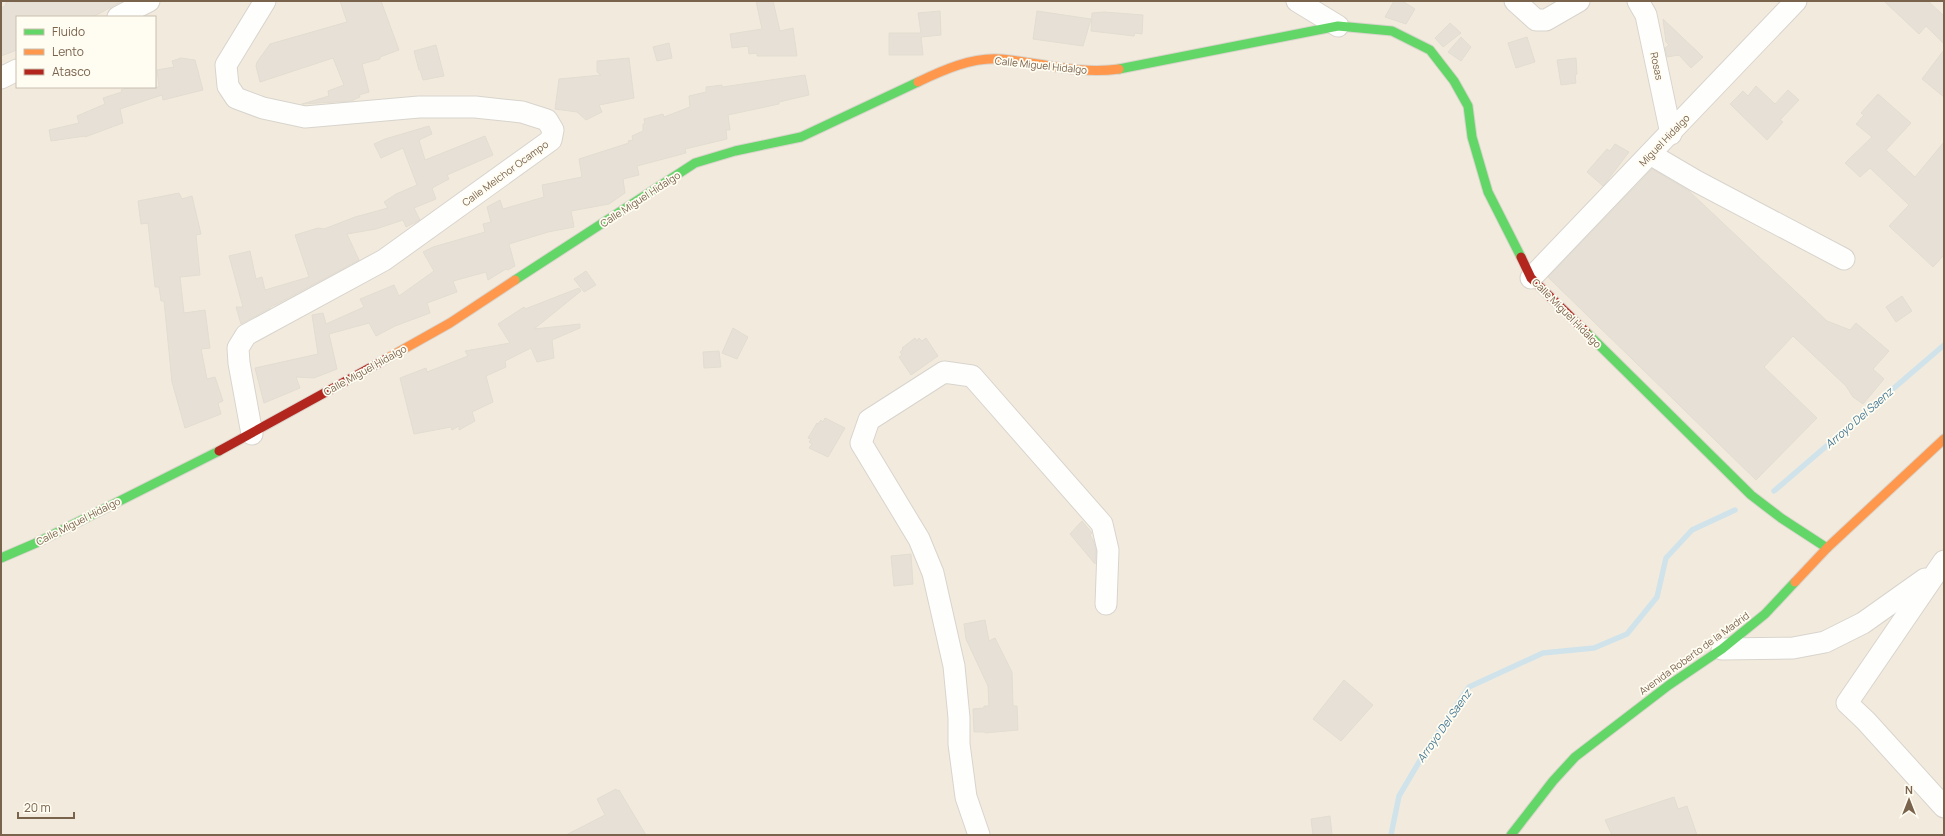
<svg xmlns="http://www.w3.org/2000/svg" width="1945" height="836" viewBox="0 0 1945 836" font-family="Manrope,sans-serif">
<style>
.residential{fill:#f2ebdd;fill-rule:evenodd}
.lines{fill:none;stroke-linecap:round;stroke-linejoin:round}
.stream{stroke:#d0e3ea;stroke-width:5.5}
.building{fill:#e6e0d6;stroke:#e2dcd1}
.street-casing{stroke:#d8d4cd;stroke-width:23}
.fast-casing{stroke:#dad4cc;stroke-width:11}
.slow-casing{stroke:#dad4cc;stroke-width:11}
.jam-casing{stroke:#dad4cc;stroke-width:11}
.street{stroke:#fefefd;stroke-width:21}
.fast{stroke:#63d668;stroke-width:9}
.slow{stroke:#ff974d;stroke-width:9}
.jam{stroke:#b3261e;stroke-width:9}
.labels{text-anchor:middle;stroke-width:3.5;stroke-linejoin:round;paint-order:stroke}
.street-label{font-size:10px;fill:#79634c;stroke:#fffcf2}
.water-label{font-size:11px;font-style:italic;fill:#487b94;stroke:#fffcf2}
</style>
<rect width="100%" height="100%" fill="#f9f7ef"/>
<path class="residential" d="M1,1h1943v834h-1943zM17,17h138v70h-138z"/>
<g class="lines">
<g class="stream">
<polyline points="1774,491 1944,345"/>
<polyline points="1391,835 1399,796 1425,752 1469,687 1543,653 1594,648 1627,634 1657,597 1666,558 1692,530 1735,510"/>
</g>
</g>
<g class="building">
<polygon points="7,1 17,2 122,1 93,17 17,17 17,50 1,56 1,8 5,6"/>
<polygon points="340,1 381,1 399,50 380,57 380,59 362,64 369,92 359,95 360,97 351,101 302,104 329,96 328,91 344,85 333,58 260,82 256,66 257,62 270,44 347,22"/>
<polygon points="756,1 773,1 780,31 793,28 797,56 757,56 757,53 749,54 748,46 732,48 730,34 762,29"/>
<polygon points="1394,1 1402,1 1415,9 1406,24 1385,17"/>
<polygon points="1884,1 1928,1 1944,16 1944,44 1926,26 1919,34"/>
<polygon points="940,11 941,35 921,37 923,55 889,55 889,33 921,33 918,13"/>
<polygon points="1037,11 1091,19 1083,46 1033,39"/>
<polygon points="1104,12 1143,15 1142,34 1135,33 1134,36 1091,31 1092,13"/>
<polygon points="1663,19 1703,57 1691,68 1679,55 1667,57 1665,48 1669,45 1666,42"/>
<polygon points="1450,23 1461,33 1443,47 1435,38"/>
<polygon points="1461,37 1471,47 1461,61 1448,52"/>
<polygon points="1527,37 1535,62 1516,68 1508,43"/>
<polygon points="669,43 672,58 657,61 653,47"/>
<polygon points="436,45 444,76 423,80 420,70 419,70 414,51"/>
<polygon points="1944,50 1944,97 1922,79"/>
<polygon points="181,58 195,60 203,90 163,100 162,95 120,109 123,123 85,137 85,136 51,141 49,130 79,123 77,116 105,104 103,98 122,92 121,90 129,87 159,87 157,70 174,67 172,61"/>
<polygon points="629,58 634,98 599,105 602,112 586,120 577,112 555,109 559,79 601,75 597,72 597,61"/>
<polygon points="1576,58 1577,74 1575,75 1576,83 1561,85 1557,60"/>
<polygon points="805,75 809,95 779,102 779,104 728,115 730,130 726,130 727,139 685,149 686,153 637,166 639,175 623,179 625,193 609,204 571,211 574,227 548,232 509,244 515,266 508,270 506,269 488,280 486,272 453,281 457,292 427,303 430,313 395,326 376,336 369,323 329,334 337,369 314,378 296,377 300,388 264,403 255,368 318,354 312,315 323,313 326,324 364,307 360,299 394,285 399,296 434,271 423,252 433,247 485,232 483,224 491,222 487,207 500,200 503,209 544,197 542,185 582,177 579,159 629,143 628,141 633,140 632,136 643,131 643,124 645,124 644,119 663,114 664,117 690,107 689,96 706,92 706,87 722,85 722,87"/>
<polygon points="1756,86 1775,104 1788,90 1799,100 1780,120 1783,122 1767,140 1730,104 1743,91 1748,96"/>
<polygon points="1878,94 1911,123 1886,150 1915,177 1944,142 1944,255 1933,267 1889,226 1909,205 1870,168 1860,177 1845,163 1872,137 1856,124 1864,115 1861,113"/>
<polygon points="429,126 432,134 419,140 425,160 485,136 493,155 447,175 449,179 432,188 436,199 414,208 420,220 406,227 403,220 376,229 347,234 359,260 277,304 270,307 270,308 241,324 236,307 243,307 229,256 250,251 256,279 262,277 265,290 309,277 295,235 318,228 324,229 355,217 388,208 384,202 396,194 417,185 403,148 381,158 374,144 385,139"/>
<polygon points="1615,144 1629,152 1603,186 1587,172 1607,149 1610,151"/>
<polygon points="1652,169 1689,191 1827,321 1850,330 1856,323 1889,351 1873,369 1884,379 1863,404 1853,397 1846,386 1793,336 1764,367 1817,418 1756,480 1548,277"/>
<polygon points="179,193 182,199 192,196 201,234 196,235 200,275 180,277 184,313 205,310 210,348 201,349 207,379 215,377 223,401 218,403 221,414 185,428 172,382 164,301 161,301 159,287 155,287 148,223 141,224 138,201"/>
<polygon points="586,271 596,285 584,292 574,279"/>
<polygon points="579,288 581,291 534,329 580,324 580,328 552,340 554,358 537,362 531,348 505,361 506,367 486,376 493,402 472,412 475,421 459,430 459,426 452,430 451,427 414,434 400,378 426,368 427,372 468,356 465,351 510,343 498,324 524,307 525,309"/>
<polygon points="1902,296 1912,311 1896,322 1886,307"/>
<polygon points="733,328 748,337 737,359 722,353"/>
<polygon points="915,338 917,341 919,338 922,341 926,338 938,356 911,375 899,357 902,355 900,352 903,349 902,348"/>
<polygon points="719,351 721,367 704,368 703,352"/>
<polygon points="825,418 845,428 828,457 809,448 812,444 809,442 811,439 808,438 817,423 818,424 821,420 823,422"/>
<polygon points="1082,521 1092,533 1090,535 1093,540 1096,551 1095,564 1070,534"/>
<polygon points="911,554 913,584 894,586 891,556"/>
<polygon points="985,620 989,641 995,638 1012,672 1013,706 1017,706 1018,730 985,733 985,732 974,732 973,709 984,708 984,706 989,706 988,686 966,639 964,624"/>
<polygon points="1344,680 1373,705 1341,741 1313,719"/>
<polygon points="616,789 617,791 619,790 646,835 566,835 605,815 597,799"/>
<polygon points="1674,797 1678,809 1687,806 1697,835 1612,835 1605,820"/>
<polygon points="1330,816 1332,835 1313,835 1311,819"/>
</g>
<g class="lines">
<g class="street-casing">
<g id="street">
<polyline points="1297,1 1338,26"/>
<polyline points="1515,1 1536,20 1546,20 1579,1"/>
<polyline points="1638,1 1646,15 1671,134"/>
<polyline points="118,17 149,1"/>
<polyline points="1,78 17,70"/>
<polyline points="1650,154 1696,181 1844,259"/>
<polyline points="1531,278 1796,1"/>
<polyline points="252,434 239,363 238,348 246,335 384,260 551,140 553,130 547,120 522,112 475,107 419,107 305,117 263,108 236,98 228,86 226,65 265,1"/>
<polyline points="1944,561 1847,703 1866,721 1944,807"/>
<polyline points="1722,649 1793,648 1825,642 1863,623 1925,579"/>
<polyline points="979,835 966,797 959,744 959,718 954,666 933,573 919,539 861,443 869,420 944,372 972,376 1102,524 1108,550 1106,604"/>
</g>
</g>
<g class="fast-casing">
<g id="fast">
<polyline points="1119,69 1338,26 1392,31 1430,50 1454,81 1468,106 1472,137 1488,192 1521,257"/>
<polyline points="515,280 695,163 735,151 801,137 918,82"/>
<polyline points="1586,332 1751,495 1781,518 1827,548"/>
<polyline points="1,558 36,543 219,451"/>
<polyline points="1511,835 1553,781 1575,757 1669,685 1722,649 1765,614 1795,582"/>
</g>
</g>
<g class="slow-casing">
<g id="slow">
<path d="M918,82c25,-12 54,-25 82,-23 40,3 78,16 119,10"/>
<polyline points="386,359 450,323 515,280"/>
<polyline points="1795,582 1827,548 1944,439"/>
</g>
</g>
<g class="jam-casing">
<g id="jam">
<polyline points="1521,257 1531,278 1586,332"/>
<polyline points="219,451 386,359"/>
</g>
</g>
<use href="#street" class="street"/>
<use href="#fast" class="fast"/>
<use href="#slow" class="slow"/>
<use href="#jam" class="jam"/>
</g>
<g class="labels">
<g class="street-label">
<text transform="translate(1041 65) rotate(6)" y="4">Calle Miguel Hidalgo</text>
<text transform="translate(1657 66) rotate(78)" y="4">Rosas</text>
<text transform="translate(1664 140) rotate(-46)" y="4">Miguel Hidalgo</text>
<text transform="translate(505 173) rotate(-36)" y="4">Calle Melchor Ocampo</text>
<text transform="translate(640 199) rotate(-33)" y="4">Calle Miguel Hidalgo</text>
<text transform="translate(1567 313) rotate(45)" y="4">Calle Miguel Hidalgo</text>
<text transform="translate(365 370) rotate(-29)" y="4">Calle Miguel Hidalgo</text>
<text transform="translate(78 521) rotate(-27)" y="4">Calle Miguel Hidalgo</text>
<text transform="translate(1694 653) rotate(-36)" y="4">Avenida Roberto de la Madrid</text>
</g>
<g class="water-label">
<text transform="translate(1859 418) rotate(-41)" y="4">Arroyo Del Saenz</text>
<text transform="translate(1444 726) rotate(-55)" y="4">Arroyo Del Saenz</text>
</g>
</g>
<rect width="1945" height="836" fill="none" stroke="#79634c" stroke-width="4"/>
<rect x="16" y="16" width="140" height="72" fill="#fffcf2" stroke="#c9bfb0"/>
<rect x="24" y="29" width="20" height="6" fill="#63d668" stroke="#c9bfb0"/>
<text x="52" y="36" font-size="12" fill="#79634c">Fluido</text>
<rect x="24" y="49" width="20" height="6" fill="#ff974d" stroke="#c9bfb0"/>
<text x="52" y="56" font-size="12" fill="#79634c">Lento</text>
<rect x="24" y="69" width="20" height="6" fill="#b3261e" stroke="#c9bfb0"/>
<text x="52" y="76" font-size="12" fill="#79634c">Atasco</text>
<g transform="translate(1909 800)" stroke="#fffcf2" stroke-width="3" paint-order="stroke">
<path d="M0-3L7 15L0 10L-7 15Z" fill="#79634c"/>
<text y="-6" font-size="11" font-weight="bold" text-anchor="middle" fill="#79634c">N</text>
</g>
<path d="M18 812v6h56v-6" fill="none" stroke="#79634c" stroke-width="2"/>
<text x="24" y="812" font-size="12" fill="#79634c" stroke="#fffcf2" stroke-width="3" paint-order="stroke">20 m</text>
</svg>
